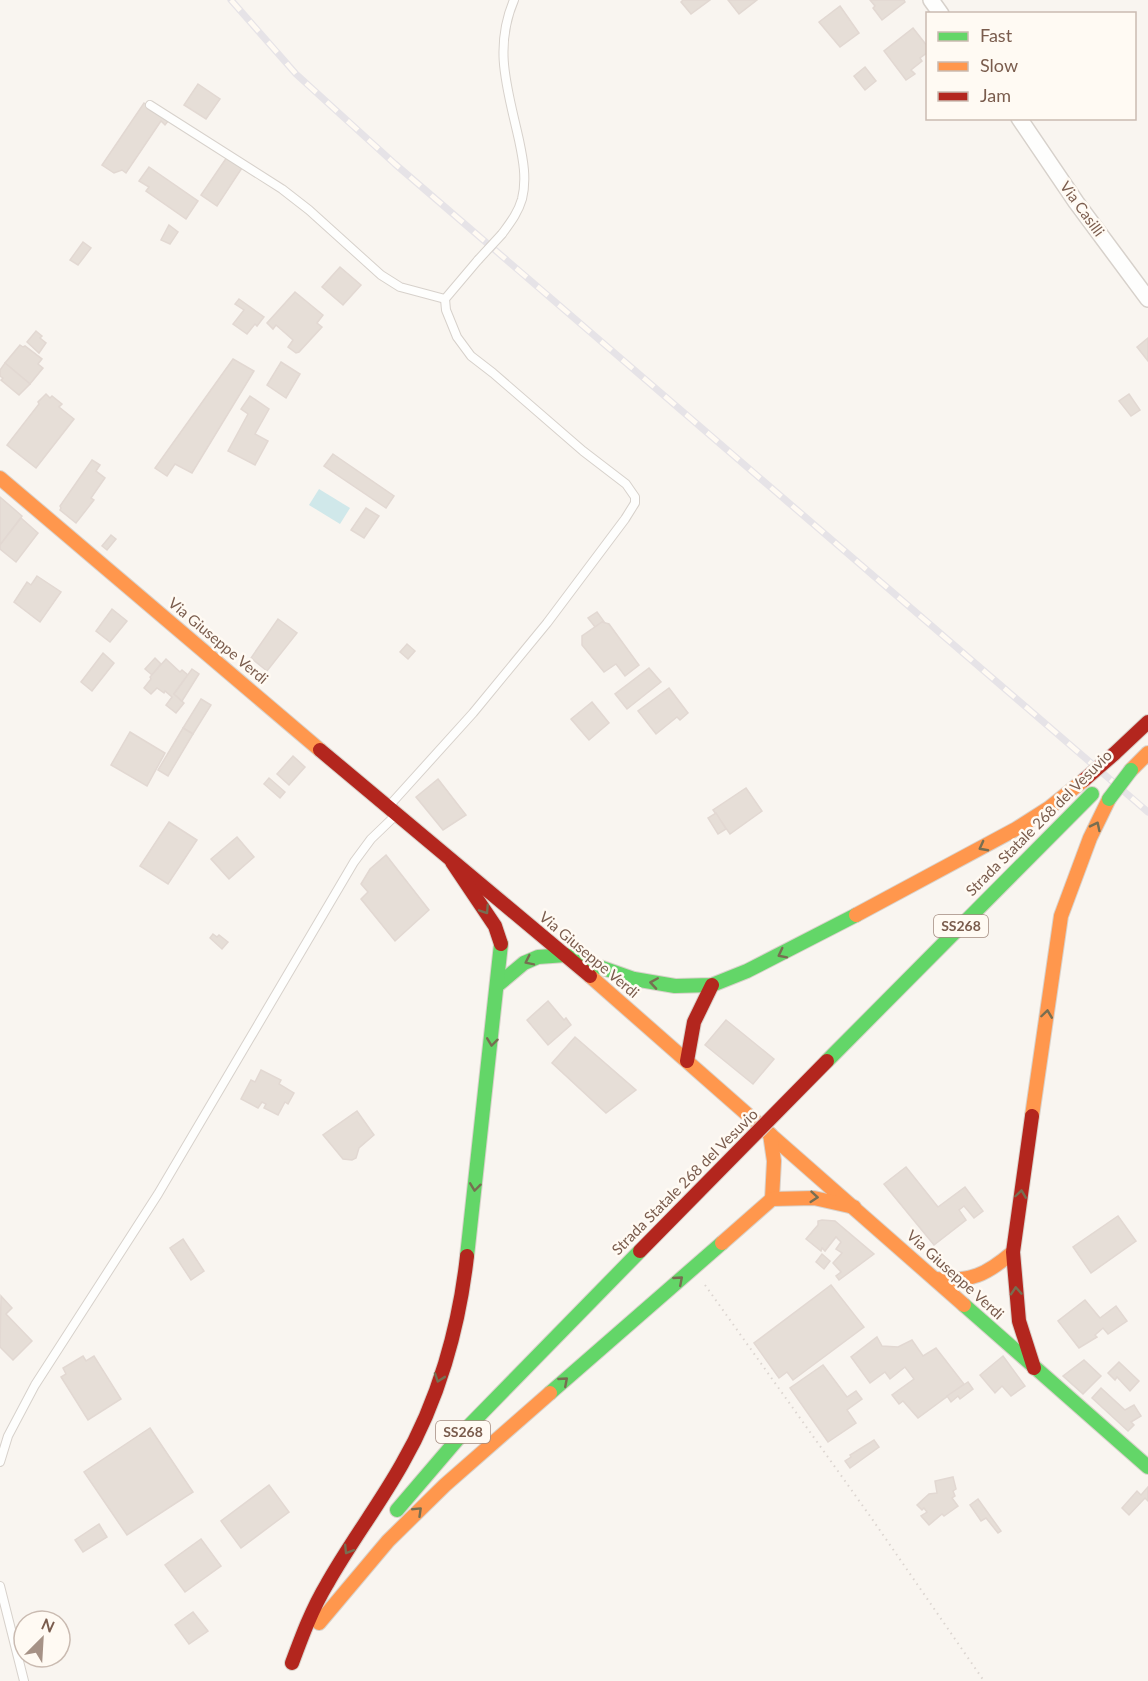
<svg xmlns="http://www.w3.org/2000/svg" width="1148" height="1681" viewBox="0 0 1148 1681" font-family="Lato,sans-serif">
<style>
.water{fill:#d0e8ea}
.building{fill:#e6ded7;stroke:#e2d8d2;stroke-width:1.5}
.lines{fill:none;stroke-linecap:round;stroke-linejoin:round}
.lane-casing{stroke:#d7d1cb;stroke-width:10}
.street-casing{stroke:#d7d1cb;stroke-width:18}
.fast-casing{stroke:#d9d2cb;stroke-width:16}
.slow-casing{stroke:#d9d2cb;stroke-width:16}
.jam-casing{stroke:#d9d2cb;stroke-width:16}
.path{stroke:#dcd5d0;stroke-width:2;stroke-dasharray:1.5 4.5;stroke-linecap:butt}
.lane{stroke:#fefefd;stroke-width:8}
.street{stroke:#fefefd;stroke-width:15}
.fast{stroke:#63d668;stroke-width:14}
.slow{stroke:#ff974d;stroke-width:14}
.jam{stroke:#b3261e;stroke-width:14}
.rail-casing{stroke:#e6e3e7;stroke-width:7}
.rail{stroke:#fffaf3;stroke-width:4.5;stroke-dasharray:14;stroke-linecap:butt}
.lane-bridge-casing{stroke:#d7d1cb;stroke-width:10;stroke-linecap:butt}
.fast-bridge-casing{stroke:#dad1cc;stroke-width:16;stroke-linecap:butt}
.jam-bridge-casing{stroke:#dad1cc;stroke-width:16;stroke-linecap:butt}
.lane-bridge{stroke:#fefefd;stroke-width:8}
.fast-bridge{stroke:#63d668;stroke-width:14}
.jam-bridge{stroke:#b3261e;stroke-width:14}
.oneway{stroke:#776e51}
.labels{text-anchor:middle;stroke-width:5;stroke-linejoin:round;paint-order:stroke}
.shield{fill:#fffaf3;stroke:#a28b7f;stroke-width:1.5}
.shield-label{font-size:14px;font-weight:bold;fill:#7a5c4d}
.street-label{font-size:15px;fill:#7a5c4d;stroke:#fffaf3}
</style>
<rect width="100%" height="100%" fill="#f9f5f0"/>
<polygon class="water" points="319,489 350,508 340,524 309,505"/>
<g class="building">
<polygon points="683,0 710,0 691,14 681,2"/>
<polygon points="728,0 757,0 739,14"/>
<polygon points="870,0 904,0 905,2 882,20 873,8 875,6"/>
<polygon points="840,6 859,33 840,47 819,22"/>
<polygon points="913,28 928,47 928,52 920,58 922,61 911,70 915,74 906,80 884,51"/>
<polygon points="865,67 876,81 865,90 854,76"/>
<polygon points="198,84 220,99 206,119 184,105"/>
<polygon points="144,103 169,120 165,125 161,121 126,173 122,170 114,173 102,165"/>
<polygon points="227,157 242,168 217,206 201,195"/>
<polygon points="149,167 198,201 186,219 146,191 149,187 139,181"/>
<polygon points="169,225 178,232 170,244 161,240"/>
<polygon points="83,242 91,248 78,265 70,260"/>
<polygon points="340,267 361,285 343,305 322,287"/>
<polygon points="295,292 323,315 317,323 322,327 299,352 296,353 288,347 293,340 276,325 273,329 267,323"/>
<polygon points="239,299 264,317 257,326 255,324 247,334 233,324 244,310 235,304"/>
<polygon points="36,331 42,336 40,338 46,343 39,353 27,342"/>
<polygon points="1148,338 1148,361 1137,347"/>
<polygon points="20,345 23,347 25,346 42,359 38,364 43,368 30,384 5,363"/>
<polygon points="233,359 254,371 192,473 175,464 167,476 155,468"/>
<polygon points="281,362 300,374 286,398 267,385"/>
<polygon points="5,363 30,384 19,395 1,380 3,378 0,376 0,370"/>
<polygon points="46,394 50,398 52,396 62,404 59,407 74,419 36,468 7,445 39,404 38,402"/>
<polygon points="1129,394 1140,410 1131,416 1119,401"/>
<polygon points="250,396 269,409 255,434 268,441 255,465 228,451 248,414 241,409"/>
<polygon points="333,454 394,496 386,508 324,466"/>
<polygon points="92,460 100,465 96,471 105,478 91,498 94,500 76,523 60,510 61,508 60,506"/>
<polygon points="0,497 22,516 0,545"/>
<polygon points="366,508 379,516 364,538 351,530"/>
<polygon points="21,518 38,533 16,562 0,549 0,545"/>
<polygon points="111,535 116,539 107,550 102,546"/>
<polygon points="37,576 61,592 40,622 14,602 27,582 31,585"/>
<polygon points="112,609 127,621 110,642 96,631"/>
<polygon points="597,612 605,623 602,622 595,627 588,618"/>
<polygon points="278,619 297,633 267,671 251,658"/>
<polygon points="602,622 609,624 639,665 625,676 616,664 604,672 582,645 582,636"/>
<polygon points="407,644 415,651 408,659 400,652"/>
<polygon points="103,653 114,663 92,691 81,682"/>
<polygon points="155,658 161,664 152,675 145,669"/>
<polygon points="166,659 180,672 182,670 188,675 174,694 184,703 176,713 166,705 172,697 165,691 164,693 157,688 151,694 144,688 151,679 150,677"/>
<polygon points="649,668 661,682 627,709 615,694"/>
<polygon points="192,669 199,674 182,701 174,694"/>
<polygon points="669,688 688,713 680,720 677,717 656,734 638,711"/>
<polygon points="201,699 211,705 193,734 183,728"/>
<polygon points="592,702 609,723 589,740 571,719"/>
<polygon points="183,728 193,734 168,776 158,770"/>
<polygon points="130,732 165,753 147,786 111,765"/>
<polygon points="293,756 305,767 289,785 277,774"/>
<polygon points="269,778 285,792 280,798 264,784"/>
<polygon points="438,779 466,815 443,830 416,797"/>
<polygon points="746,788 762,811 730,834 713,810"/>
<polygon points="716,813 726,829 718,834 708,818"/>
<polygon points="169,822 197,840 168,884 140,866"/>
<polygon points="237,837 254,857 229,879 211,859"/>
<polygon points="386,855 429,910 395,941 361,899 368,892 361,884 370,869"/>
<polygon points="213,934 217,937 219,935 228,942 222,949 210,938"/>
<polygon points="548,1001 564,1020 566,1018 571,1025 548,1045 527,1020"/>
<polygon points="726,1020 774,1059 753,1084 705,1045"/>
<polygon points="575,1037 636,1090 606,1113 552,1063"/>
<polygon points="261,1070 281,1080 279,1084 294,1093 288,1104 285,1102 278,1115 264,1108 266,1104 262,1102 258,1108 241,1099 251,1080 255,1082"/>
<polygon points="357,1111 374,1135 359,1148 356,1158 352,1160 343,1159 323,1135"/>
<polygon points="906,1167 938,1207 965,1187 983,1211 974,1218 964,1206 959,1210 966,1220 934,1245 884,1184"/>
<polygon points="1118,1216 1136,1241 1091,1273 1073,1247"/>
<polygon points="822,1220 835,1221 874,1254 839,1280 836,1276 841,1272 833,1263 842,1253 836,1249 841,1242 836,1237 825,1251 822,1248 821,1251 806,1239 818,1225 818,1221"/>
<polygon points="183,1239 204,1271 191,1280 170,1248"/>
<polygon points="822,1254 830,1261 824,1269 816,1262"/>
<polygon points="831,1285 864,1327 793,1380 787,1372 779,1378 754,1343"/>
<polygon points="1,1296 12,1308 6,1314 32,1341 13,1360 0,1347"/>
<polygon points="1085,1300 1100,1318 1116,1306 1127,1321 1108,1334 1103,1328 1095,1335 1097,1337 1079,1348 1058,1321"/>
<polygon points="877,1337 882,1346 898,1347 912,1340 923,1356 936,1348 964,1384 918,1418 903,1401 899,1404 892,1395 914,1379 905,1367 890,1379 885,1372 870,1383 851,1357"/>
<polygon points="83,1356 86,1361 94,1356 121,1399 88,1420 61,1377 66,1374 63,1368"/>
<polygon points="1003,1356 1025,1386 1011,1396 1002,1386 995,1393 980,1375"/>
<polygon points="1084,1360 1101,1376 1083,1394 1063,1376"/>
<polygon points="1119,1362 1139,1381 1130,1391 1117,1377 1115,1380 1108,1373"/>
<polygon points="823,1365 847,1397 856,1391 862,1399 847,1410 856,1423 828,1442 790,1388"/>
<polygon points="968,1382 973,1389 960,1399 958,1396 951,1402 947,1396"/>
<polygon points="1101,1388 1125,1410 1134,1405 1141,1416 1131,1422 1134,1425 1128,1431 1092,1398"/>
<polygon points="150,1428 193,1492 127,1535 84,1472"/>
<polygon points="874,1440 879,1447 850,1468 845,1461 851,1457 850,1455"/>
<polygon points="953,1477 956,1489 953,1491 955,1496 952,1498 958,1506 944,1516 942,1514 929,1525 921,1516 927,1512 924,1508 922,1510 917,1505 929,1494 937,1493 935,1481"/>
<polygon points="269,1485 289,1512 241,1548 221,1521"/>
<polygon points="1148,1487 1148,1501 1145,1498 1129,1515 1122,1508 1137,1491 1141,1495"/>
<polygon points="978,1499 1001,1531 998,1533 986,1518 981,1521 970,1505"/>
<polygon points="99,1524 107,1537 83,1552 75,1540"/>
<polygon points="201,1539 221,1566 185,1592 165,1565"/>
<polygon points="193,1612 208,1631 189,1644 175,1625"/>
</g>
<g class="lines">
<g class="lane-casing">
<g id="lane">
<polyline points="150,105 282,189 309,210 381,275 400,287 445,299"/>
<path d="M502,234c8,-11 16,-21 20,-35 5,-20 1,-40 -3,-59 -11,-50 -26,-91 -5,-140"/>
<polyline points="389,806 473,713 547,623 625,519 635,503 635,497 626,484 583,451 493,373 471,356 457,337 446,310 445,299 478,260"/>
<polyline points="0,1462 8,1436 35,1385 158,1194 354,862 371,839 396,815"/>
<polyline points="0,1586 24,1681"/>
</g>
</g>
<g class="street-casing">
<g id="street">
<polyline points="931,0 941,14"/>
<polyline points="1019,118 1076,202 1148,299"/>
</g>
</g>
<g class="fast-casing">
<g id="fast">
<polyline points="499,984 524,963 538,957 566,955 634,979 675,986 712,985 747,971 856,915"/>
<polyline points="827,1061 1092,794"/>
<polyline points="467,1256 501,944"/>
<polyline points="964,1305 1148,1467"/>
<polyline points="550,1393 722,1243"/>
<polyline points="397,1510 468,1427 640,1251"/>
</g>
</g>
<g class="slow-casing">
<g id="slow">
<polyline points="0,478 320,750"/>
<polyline points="1131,770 1148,753"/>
<polyline points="856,915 1016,829 1049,808 1084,780"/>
<polyline points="590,976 964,1305"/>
<polyline points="1032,1116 1061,916 1090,838 1109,799"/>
<polyline points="770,1134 774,1161 772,1199"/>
<polyline points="722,1243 772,1199 814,1198 854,1207"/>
<path d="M935,1279c36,3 51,-4 78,-27"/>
<polyline points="319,1623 388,1541 445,1485 550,1393"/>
</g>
</g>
<g class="jam-casing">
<g id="jam">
<polyline points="320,750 590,976"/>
<polyline points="1114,754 1148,722"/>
<polyline points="452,862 495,926 501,944"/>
<polyline points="687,1061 694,1022 712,985"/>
<polyline points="1032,1116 1013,1252 1019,1321 1034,1368"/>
<path d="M292,1663c10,-27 20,-54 35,-79 23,-41 52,-79 75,-120 36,-62 57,-136 65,-208"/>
</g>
</g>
<polyline class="path" points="705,1285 870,1516 984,1681"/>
<use href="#lane" class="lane"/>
<use href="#street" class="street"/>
<use href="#fast" class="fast"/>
<use href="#slow" class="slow"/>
<use href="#jam" class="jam"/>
<g class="rail-casing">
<polyline id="rail" points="231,0 296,74 395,164 1148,812"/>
</g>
<use href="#rail" class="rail"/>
<g class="lane-bridge-casing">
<polyline id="lane-bridge" points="478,260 502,234"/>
</g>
<g class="fast-bridge-casing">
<polyline id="fast-bridge" points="1109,799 1131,770"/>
</g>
<g class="jam-bridge-casing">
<g id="jam-bridge">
<polyline points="1084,780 1114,754"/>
<polyline points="640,1251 827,1061"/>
</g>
</g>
<use href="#lane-bridge" class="lane-bridge"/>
<use href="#fast-bridge" class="fast-bridge"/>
<use href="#jam-bridge" class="jam-bridge"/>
</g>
<defs><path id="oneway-chevron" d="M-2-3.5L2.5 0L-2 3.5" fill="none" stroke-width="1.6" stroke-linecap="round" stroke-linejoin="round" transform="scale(1.5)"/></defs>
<g class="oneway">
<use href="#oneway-chevron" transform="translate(1096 826) rotate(-64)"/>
<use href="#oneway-chevron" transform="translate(983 847) rotate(152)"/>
<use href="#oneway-chevron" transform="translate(485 910) rotate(57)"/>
<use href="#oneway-chevron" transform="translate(782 954) rotate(153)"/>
<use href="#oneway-chevron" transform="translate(529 961) rotate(154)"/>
<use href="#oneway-chevron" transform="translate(654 983) rotate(-171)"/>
<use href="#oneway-chevron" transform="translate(1047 1014) rotate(-82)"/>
<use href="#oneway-chevron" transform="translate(492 1042) rotate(97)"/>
<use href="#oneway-chevron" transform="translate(475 1187) rotate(97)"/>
<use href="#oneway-chevron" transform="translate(1021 1194) rotate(-82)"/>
<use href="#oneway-chevron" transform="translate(814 1197) rotate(5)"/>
<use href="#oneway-chevron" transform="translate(679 1280) rotate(-41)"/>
<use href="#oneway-chevron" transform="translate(1016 1291) rotate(-94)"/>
<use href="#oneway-chevron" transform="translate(439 1378) rotate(109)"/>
<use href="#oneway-chevron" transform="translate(564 1381) rotate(-41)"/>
<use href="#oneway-chevron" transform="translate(418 1511) rotate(-44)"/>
<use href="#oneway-chevron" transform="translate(348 1550) rotate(122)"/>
</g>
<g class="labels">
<g class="shield">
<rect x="934" y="915" width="54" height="22" rx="4.5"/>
<rect x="436" y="1421" width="54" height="22" rx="4.5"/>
</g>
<g class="shield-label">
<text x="961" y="931">SS268</text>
<text x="463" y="1437">SS268</text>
</g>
<g class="street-label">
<text transform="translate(1082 209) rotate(54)" y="5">Via Casilli</text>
<text transform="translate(218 641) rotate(40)" y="5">Via Giuseppe Verdi</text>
<text transform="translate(1039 823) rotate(-45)" y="5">Strada Statale 268 del Vesuvio</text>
<text transform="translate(589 955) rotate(40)" y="5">Via Giuseppe Verdi</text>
<text transform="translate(685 1182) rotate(-45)" y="5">Strada Statale 268 del Vesuvio</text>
<text transform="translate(955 1275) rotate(42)" y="5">Via Giuseppe Verdi</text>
</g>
</g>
<rect x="926" y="12" width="210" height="108" fill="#fffaf3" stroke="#cabbb1" stroke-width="1.5"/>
<rect x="938" y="32" width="30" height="9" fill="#63d668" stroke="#cabbb1" stroke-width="1.5"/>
<text x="980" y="42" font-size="18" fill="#7a5c4d">Fast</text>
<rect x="938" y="62" width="30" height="9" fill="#ff974d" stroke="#cabbb1" stroke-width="1.5"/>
<text x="980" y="72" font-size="18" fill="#7a5c4d">Slow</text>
<rect x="938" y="92" width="30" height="9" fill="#b3261e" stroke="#cabbb1" stroke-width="1.5"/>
<text x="980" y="102" font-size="18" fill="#7a5c4d">Jam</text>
<g transform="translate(42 1639) rotate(24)"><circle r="28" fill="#fffaf3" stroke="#cabbb1" stroke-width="1.5"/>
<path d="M0-4.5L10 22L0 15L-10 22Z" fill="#a69286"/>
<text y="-9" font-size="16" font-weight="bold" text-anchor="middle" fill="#7a5c4d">N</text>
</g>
</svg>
